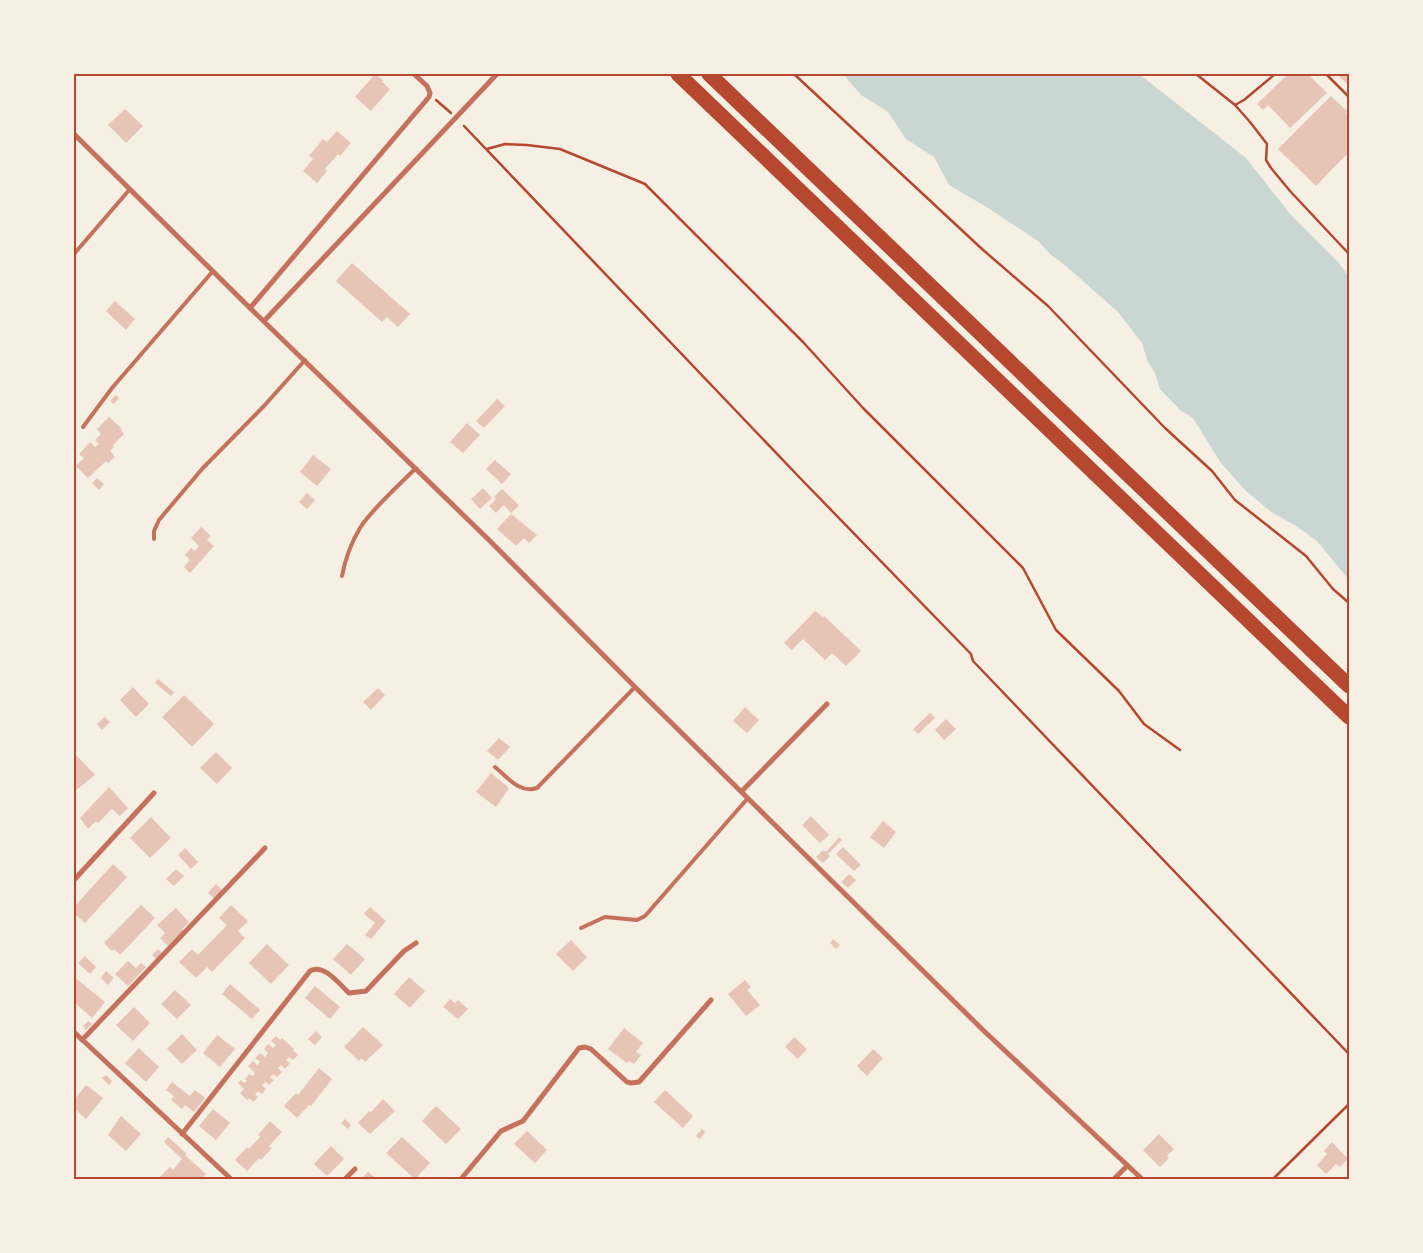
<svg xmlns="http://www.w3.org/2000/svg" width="1423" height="1253" viewBox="0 0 1423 1253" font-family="'Noto Sans',sans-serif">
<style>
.water{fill:#c9d6d2}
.building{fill:#e6c5b7}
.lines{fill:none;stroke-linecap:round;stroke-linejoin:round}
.path{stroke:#b5482f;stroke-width:2.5}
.service{stroke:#c5725c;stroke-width:4}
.minor{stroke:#c5725c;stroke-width:5}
.motorway{stroke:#b5482f;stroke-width:15}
.neatline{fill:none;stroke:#b5482f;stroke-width:2}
</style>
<rect width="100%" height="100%" fill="#f6efe4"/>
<polygon class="water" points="843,74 1139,74 1246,158 1291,215 1339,263 1349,277 1349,580 1317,541 1296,526 1270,511 1245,490 1221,463 1193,418 1180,410 1160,389 1155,373 1147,360 1142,343 1118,312 1066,266 1050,254 1038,241 988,208 949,185 934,157 906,139 888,112 861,95"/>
<g class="building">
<polygon points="375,74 383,80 382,82 390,89 371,111 355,97"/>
<polygon points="1288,74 1308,74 1327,93 1290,128 1268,105 1263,110 1257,104"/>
<polygon points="1337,74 1349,74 1349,86"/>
<polygon points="1331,96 1347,111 1346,113 1349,116 1349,152 1316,186 1278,149"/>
<polygon points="125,109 143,126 126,143 108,125"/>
<polygon points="337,131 351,143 340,156 338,154 325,169 327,171 317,183 303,171 313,159 309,156 323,139 327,142"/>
<polygon points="352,263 410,314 398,327 387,317 382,322 336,281"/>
<polygon points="115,301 135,319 126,330 106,311"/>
<polygon points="116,395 119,398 114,404 110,401"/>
<polygon points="497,399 505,406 484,428 476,421"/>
<polygon points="109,417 122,429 121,430 124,434 113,445 114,447 110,451 115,457 108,463 106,461 88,478 76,466 84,458 79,454 90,442 95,447 99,444 95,440 101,434 97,429"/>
<polygon points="467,423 480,435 463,453 450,442"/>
<polygon points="313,455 331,469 317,486 300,472"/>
<polygon points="495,460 511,474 502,484 486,469"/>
<polygon points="97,478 104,484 99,490 92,483"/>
<polygon points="483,488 492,498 480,509 471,499"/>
<polygon points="502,489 519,505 511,513 504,505 496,513 489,506 496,499 494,497"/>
<polygon points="307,493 315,500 307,509 299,502"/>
<polygon points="511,514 537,535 529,543 524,538 516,546 497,529"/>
<polygon points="201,527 211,536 207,540 214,546 190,573 184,567 190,560 185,555 191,548 195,551 199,546 191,538"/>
<polygon points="815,611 823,617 824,616 861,651 846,666 832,653 825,660 803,639 792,650 784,643"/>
<polygon points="158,679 174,692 171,696 155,683"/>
<polygon points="133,687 149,704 136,717 120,700"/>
<polygon points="378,688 385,695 371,710 363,702"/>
<polygon points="184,695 214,724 192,747 162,717"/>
<polygon points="745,707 759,720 747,733 733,721"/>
<polygon points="930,713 935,718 918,734 913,729"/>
<polygon points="105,717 110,722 102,730 97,724"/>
<polygon points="946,719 956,729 944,740 935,730"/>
<polygon points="499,738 510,747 498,760 487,751"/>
<polygon points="216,752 232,768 217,784 200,768"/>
<polygon points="74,753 95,775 74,792"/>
<polygon points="491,773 509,788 496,807 476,792"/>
<polygon points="109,787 128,808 120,816 112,809 98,823 96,821 88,829 80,818"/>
<polygon points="811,816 829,835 820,843 802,825"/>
<polygon points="151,817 171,838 150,858 130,838"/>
<polygon points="883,821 896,832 884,848 870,837"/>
<polygon points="839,837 842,840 828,854 830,856 823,863 816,857 823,850 826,852"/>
<polygon points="843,847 861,865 854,871 836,854"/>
<polygon points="185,848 198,862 191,869 178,855"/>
<polygon points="113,864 127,877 85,923 74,913 74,907"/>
<polygon points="176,869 184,876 174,886 166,879"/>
<polygon points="849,874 856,880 848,888 841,882"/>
<polygon points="216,884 222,890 214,898 208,893"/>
<polygon points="141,905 155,918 120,955 114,949 112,951 104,943"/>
<polygon points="231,905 248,921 238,931 245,938 212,972 207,967 196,978 179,962 192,949 198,955 227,925 219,918"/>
<polygon points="370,907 386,921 371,939 365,935 375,923 364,914"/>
<polygon points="176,908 189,922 182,929 183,931 168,946 160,938 165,933 157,925"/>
<polygon points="833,939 840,945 836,949 830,943"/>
<polygon points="571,940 587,957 573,971 556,954"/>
<polygon points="267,944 289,965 271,984 249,963"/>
<polygon points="347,944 365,959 351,975 333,959"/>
<polygon points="158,949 162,953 156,959 152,955"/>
<polygon points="85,956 96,967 90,974 78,963"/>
<polygon points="128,961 136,968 141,963 146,967 128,986 115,974"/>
<polygon points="106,971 114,978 108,985 101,978"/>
<polygon points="74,977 105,1002 92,1018 74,1002"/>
<polygon points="409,977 425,991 410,1008 394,994"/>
<polygon points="745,980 751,987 747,990 760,1005 746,1016 728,994"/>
<polygon points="230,984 260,1010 252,1019 222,994"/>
<polygon points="315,986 340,1007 330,1019 305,998"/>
<polygon points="175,990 191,1005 177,1019 161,1004"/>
<polygon points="450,999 455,1003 458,1000 468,1009 458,1019 443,1007"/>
<polygon points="134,1007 150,1023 133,1041 116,1025"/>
<polygon points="88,1021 92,1024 86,1030 83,1026"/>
<polygon points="363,1027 383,1045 365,1062 361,1058 359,1061 344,1047"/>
<polygon points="624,1028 643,1043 636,1052 641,1055 634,1064 629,1061 627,1063 608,1049"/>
<polygon points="316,1031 322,1037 315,1045 308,1039"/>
<polygon points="182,1034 197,1050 182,1064 167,1049"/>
<polygon points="217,1035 235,1049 220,1067 203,1053"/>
<polygon points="276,1036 280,1040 282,1038 294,1049 293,1050 298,1055 293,1060 289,1057 286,1060 290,1063 285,1069 281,1065 278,1068 282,1072 277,1077 273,1074 270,1077 274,1080 269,1085 266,1082 262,1085 266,1089 262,1094 258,1091 255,1094 258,1097 253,1102 249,1098 247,1100 240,1093 244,1089 238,1083 241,1080 244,1083 247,1081 245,1079 249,1074 252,1076 255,1073 248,1066 253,1061 257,1065 260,1062 255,1058 260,1053 265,1057 268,1053 264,1049 268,1044 273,1048 276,1045 271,1041"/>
<polygon points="794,1037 807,1049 798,1059 785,1047"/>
<polygon points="139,1048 159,1067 146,1082 125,1063"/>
<polygon points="873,1049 883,1058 867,1076 857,1066"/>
<polygon points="319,1068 332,1079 311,1106 309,1105 297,1118 284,1106 296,1093 298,1095"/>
<polygon points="106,1075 112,1081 109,1085 102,1078"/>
<polygon points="172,1082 190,1096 195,1090 205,1098 194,1112 185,1105 182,1109 171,1100 174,1096 166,1090"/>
<polygon points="86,1085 103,1098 86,1119 74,1108 74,1100"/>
<polygon points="665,1090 693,1116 683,1128 654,1102"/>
<polygon points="383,1099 395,1111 370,1134 358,1123 369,1111 371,1112"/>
<polygon points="436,1106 461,1129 446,1144 422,1121"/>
<polygon points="213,1109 230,1123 216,1140 199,1126"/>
<polygon points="121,1116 141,1134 126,1151 108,1135"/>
<polygon points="345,1119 351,1125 348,1129 341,1123"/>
<polygon points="270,1121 282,1132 269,1146 272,1148 261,1160 259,1158 247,1171 235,1160 247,1147 249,1149 260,1137 258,1135"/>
<polygon points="702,1129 705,1132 700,1139 696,1136"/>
<polygon points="527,1131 547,1150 535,1163 514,1144"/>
<polygon points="1159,1134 1174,1149 1167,1156 1169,1158 1160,1167 1143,1150"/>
<polygon points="168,1137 187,1154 185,1155 206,1174 201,1179 158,1179 170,1167 173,1170 182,1159 164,1142"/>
<polygon points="402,1137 430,1163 415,1179 386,1153"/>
<polygon points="1332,1142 1348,1159 1340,1167 1336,1164 1326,1174 1317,1165 1327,1154 1324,1151"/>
<polygon points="331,1146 344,1159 327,1176 314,1164"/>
<polygon points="368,1172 377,1179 361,1179"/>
</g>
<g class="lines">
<g class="path">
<polyline points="794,74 982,249 1048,306 1165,428 1212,471 1235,500 1306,556 1333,589 1349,603"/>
<polyline points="1196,74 1235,105 1250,122 1267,144 1266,160 1271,168 1290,191 1349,254"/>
<polyline points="1326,74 1349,97"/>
<polyline points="436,100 451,113"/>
<polyline points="1235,105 1244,100 1275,74"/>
<polyline points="464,126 801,479 971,654 973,661 1349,1054"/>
<polyline points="487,149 505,144 527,145 560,149 645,184 803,342 863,408 1023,568 1056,630 1119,691 1144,724 1180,750"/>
<polyline points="1273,1179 1349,1104"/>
</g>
<g class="service">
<polyline points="74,254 130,189"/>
<polyline points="83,427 112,388 213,271"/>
<polyline points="154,539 154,531 159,520 202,469 264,406 305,360"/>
<path d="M342,576c3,-16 9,-33 18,-48 11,-18 40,-44 56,-60"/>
<path d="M495,767c12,10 25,27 42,21l98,-101"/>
<polyline points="581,928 605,917 637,920 645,916 748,798"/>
</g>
<g class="minor">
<polyline points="74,134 250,308 490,541 635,687 984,1031 1142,1179"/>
<polyline points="250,308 429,97 430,93 427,86 414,74"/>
<polyline points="264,321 497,74"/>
<polyline points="742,791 827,704"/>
<polyline points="74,880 154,793"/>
<polyline points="74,1032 231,1179"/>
<polyline points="82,1040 265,848"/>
<path d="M182,1134l128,-163c14,-8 29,13 39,22l17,-2 38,-40 12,-8"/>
<polyline points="345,1179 355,1169"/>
<polyline points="461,1179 501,1131 523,1121 579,1048 585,1047 591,1049 627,1082 631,1083 639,1082 711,1000"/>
<polyline points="1114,1179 1127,1166"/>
</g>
<g class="motorway">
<polyline points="678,74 1349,717"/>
<polyline points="709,74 1349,686"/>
</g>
</g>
<rect width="1423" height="1253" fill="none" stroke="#f6efe4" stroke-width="150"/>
<rect x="75" y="75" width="1273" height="1103" class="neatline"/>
</svg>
